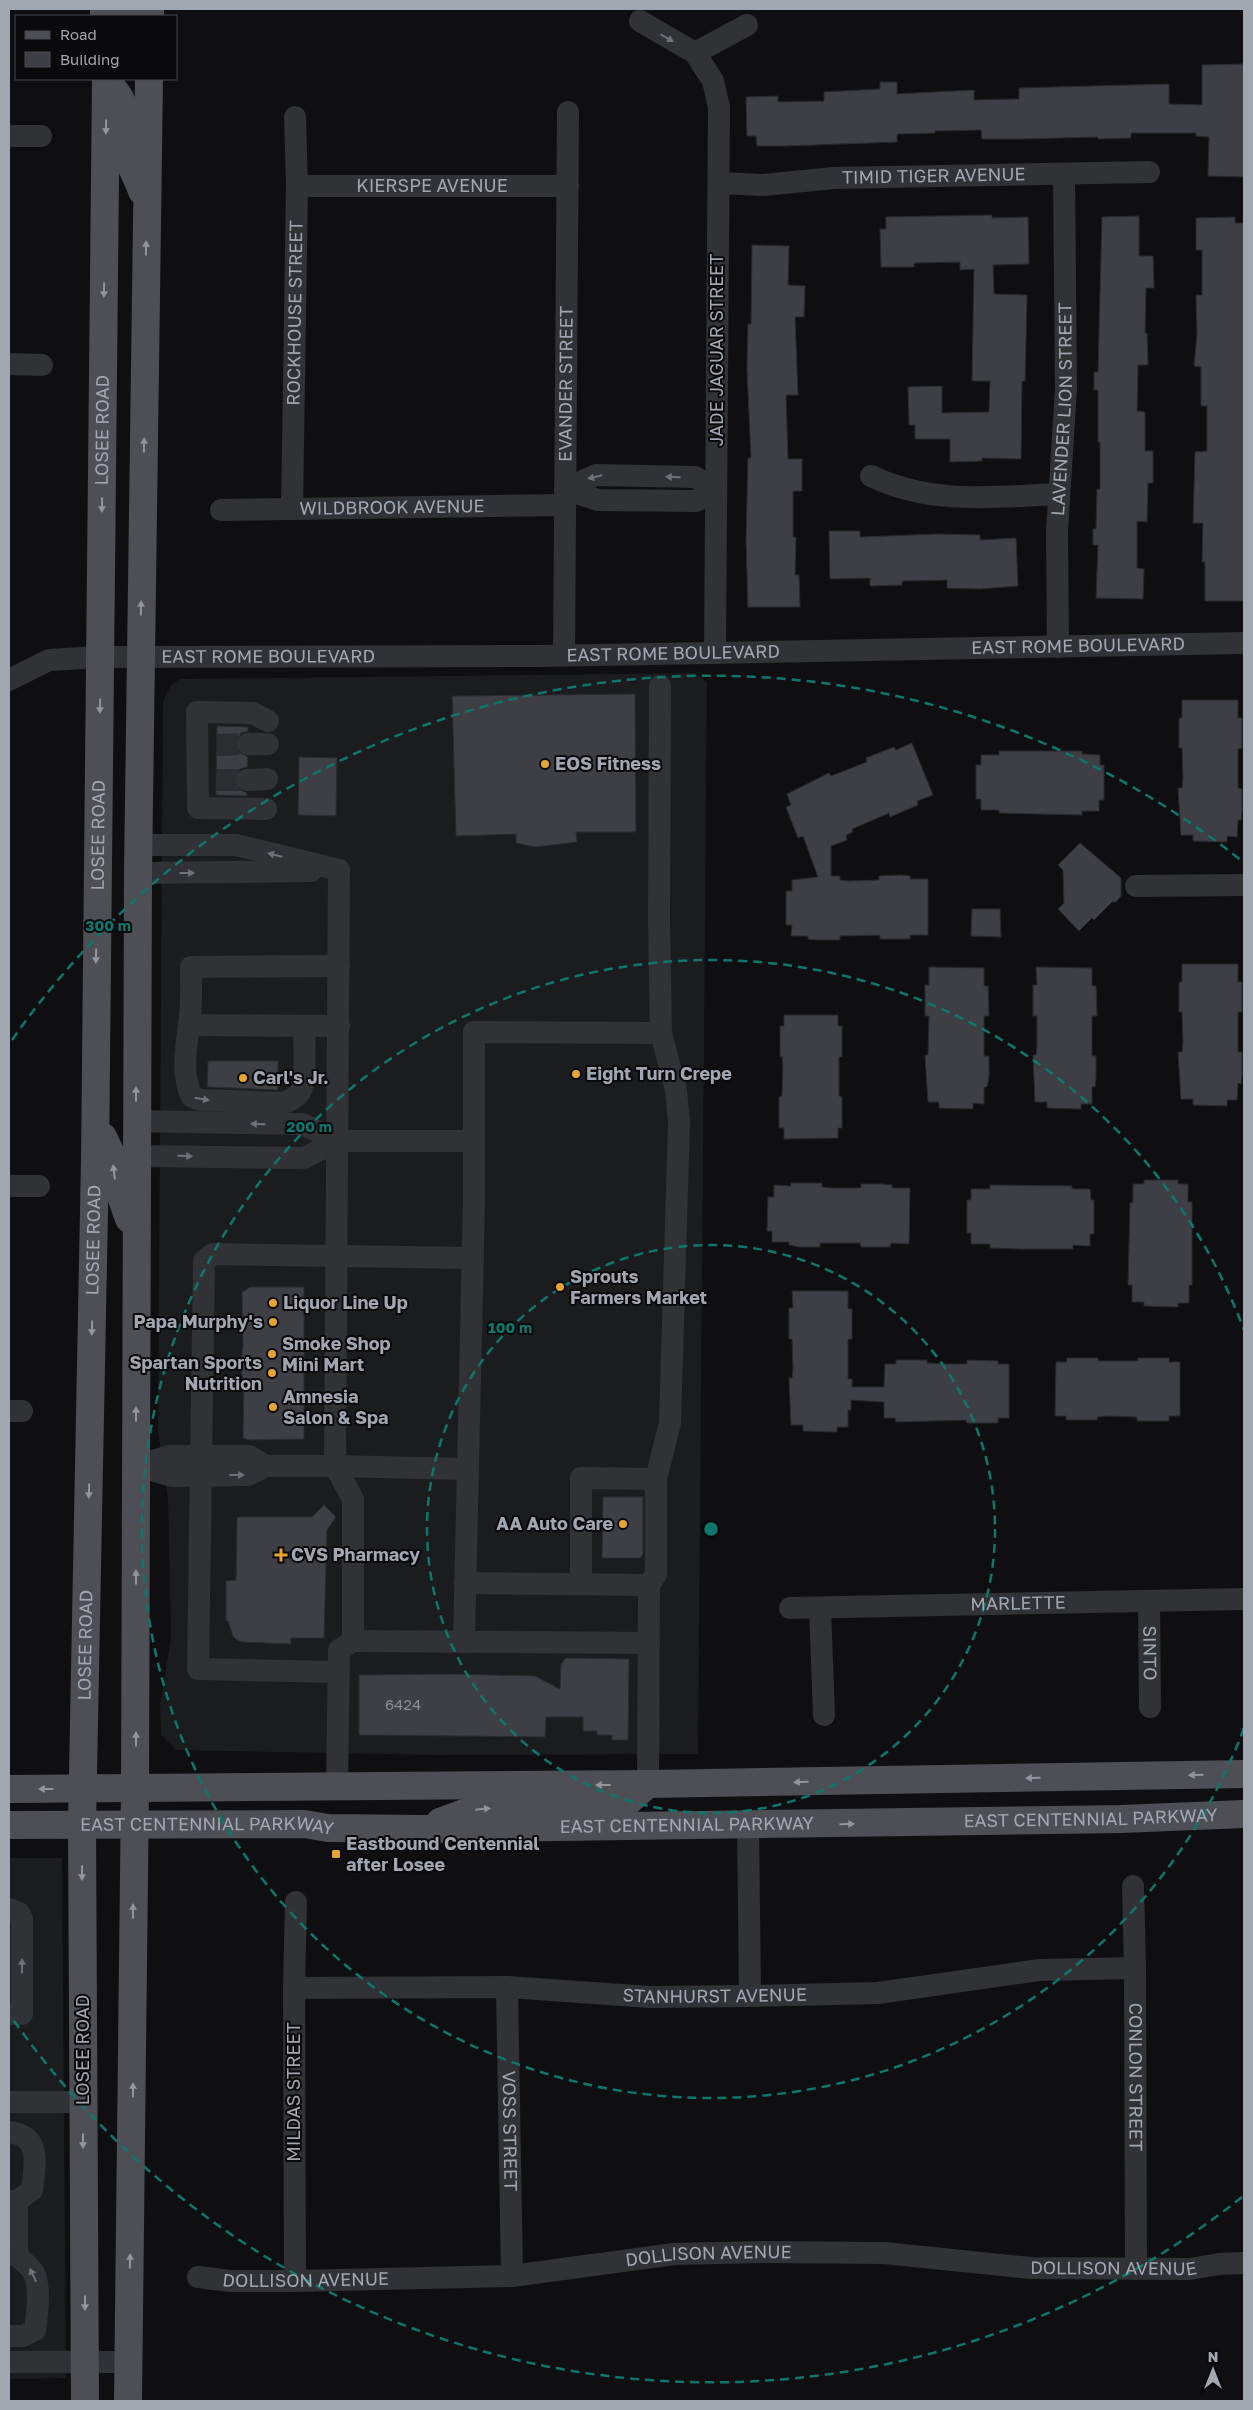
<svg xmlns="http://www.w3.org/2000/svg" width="1253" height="2410" viewBox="0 0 1253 2410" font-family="'Golos Text',sans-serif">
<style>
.built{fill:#1b1c1e}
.building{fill:#3e3f44;stroke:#292a2d}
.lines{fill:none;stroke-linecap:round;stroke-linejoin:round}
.minor-tunnel{stroke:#2c2d31;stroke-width:22;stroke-dasharray:22 11;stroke-linecap:butt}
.minor{stroke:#313235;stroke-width:22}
.major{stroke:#4d4f54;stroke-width:28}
.oneway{fill:#6f7279}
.oneway2{fill:#90959e}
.ring{fill:none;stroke:#0f766e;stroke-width:2.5;stroke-dasharray:9 6}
.poi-dot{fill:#e6a432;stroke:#0a0a0c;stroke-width:2}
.labels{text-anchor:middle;stroke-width:4;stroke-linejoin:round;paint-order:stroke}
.number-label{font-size:15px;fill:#888d96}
.street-label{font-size:18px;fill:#a1a7b1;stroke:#0a0a0c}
.poi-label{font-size:18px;font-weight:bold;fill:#a1a7b1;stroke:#0a0a0c;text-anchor:start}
.centre{fill:#0f766e;stroke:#0a0a0c;stroke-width:2.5}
.ring-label{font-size:15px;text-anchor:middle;font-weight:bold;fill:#0f766e;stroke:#0a0a0c;stroke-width:4;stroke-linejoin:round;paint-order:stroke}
</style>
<rect width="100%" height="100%" fill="#0f0f11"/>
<g class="built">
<polygon points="695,673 707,682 698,1754 433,1755 176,1750 161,1735 160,1705 171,1638 168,1498 158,1431 163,702 171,685 180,679"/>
<polygon points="9,1858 62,1858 66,2378 9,2379"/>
</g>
<g class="building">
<polygon points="1244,64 1244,177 1208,176 1209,137 1196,136 1196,133 1131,133 1131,138 1098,139 1098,137 1020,139 982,139 981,130 935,131 935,133 897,134 897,142 785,146 757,146 756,136 747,136 746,97 778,96 778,102 824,101 824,92 880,89 880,82 897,82 897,94 974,90 974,100 1019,99 1019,88 1169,84 1169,104 1202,105 1202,65"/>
<polygon points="992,215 992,218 1028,217 1029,264 993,265 994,294 1027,295 1025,381 1022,381 1021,459 982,458 982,461 950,462 950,439 915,439 915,425 909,425 908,387 942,386 942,413 989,412 990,381 972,381 974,269 960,270 960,262 914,263 914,267 881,267 880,229 886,229 886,217"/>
<polygon points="1139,216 1139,256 1153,256 1154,288 1146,288 1145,333 1147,333 1148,365 1138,365 1137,411 1145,412 1145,451 1153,451 1153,483 1148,483 1147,522 1137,521 1137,568 1144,569 1143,599 1096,598 1098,545 1093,545 1093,529 1096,529 1097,489 1100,489 1100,442 1098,442 1098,390 1094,390 1094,372 1098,372 1102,217"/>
<polygon points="1235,217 1235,223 1244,223 1244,601 1205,601 1205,562 1202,562 1203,523 1193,523 1195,452 1207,451 1207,406 1201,406 1201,367 1194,366 1197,334 1196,295 1202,295 1202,250 1196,250 1196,218"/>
<polygon points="752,245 789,246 788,285 805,286 804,317 795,317 798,395 786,395 788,459 802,459 802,491 793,491 793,537 796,537 795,575 799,575 800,607 748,607 746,542 748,458 751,458 747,369 748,324 751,324"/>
<polygon points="829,531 860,531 860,537 938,534 980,535 980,540 1016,538 1018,586 980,589 947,588 947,580 902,581 902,585 870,586 870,578 830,579"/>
<polygon points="635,694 636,832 576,832 577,842 535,847 516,843 516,834 456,836 452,696"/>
<polygon points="1182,700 1238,700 1238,718 1242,718 1242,748 1238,749 1238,788 1242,789 1242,810 1241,820 1238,820 1237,837 1227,836 1227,842 1193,841 1193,835 1181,835 1178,788 1182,788 1183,778 1182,748 1179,748 1179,718 1182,718"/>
<polygon points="217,726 248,727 248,731 241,733 235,744 237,751 248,757 247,767 240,769 234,780 236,788 247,793 247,796 216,795"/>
<polygon points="912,743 933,795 917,801 918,805 890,817 889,813 852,829 853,832 846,835 847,840 831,846 831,876 840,876 840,880 849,881 879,880 879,876 901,875 910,876 910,879 928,879 928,935 910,935 910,939 880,939 880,935 840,936 840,940 818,940 808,939 808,936 791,936 792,925 786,925 786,891 792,891 792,880 818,877 803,836 798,838 786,807 791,805 787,794 829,773 831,776 867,762 866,758 894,747 896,750"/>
<polygon points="999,751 1082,751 1082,754 1100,755 1100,765 1104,765 1104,800 1099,800 1099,811 1082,811 1082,815 999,813 999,810 981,810 981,799 976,799 976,765 981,765 981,755 999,755"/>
<polygon points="299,757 337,758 336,816 298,815"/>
<polygon points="1080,843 1121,878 1121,896 1116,902 1112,902 1094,920 1092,918 1079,931 1058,909 1064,903 1063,870 1058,865"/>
<polygon points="972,909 1000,909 1001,937 971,936"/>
<polygon points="1182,964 1238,964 1238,982 1242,982 1242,1012 1238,1012 1238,1052 1242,1052 1242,1074 1241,1084 1238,1083 1237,1100 1227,1100 1227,1106 1193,1105 1193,1099 1181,1099 1178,1052 1182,1052 1183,1042 1182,1012 1179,1012 1179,982 1182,982"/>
<polygon points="929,967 984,968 984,986 988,986 989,1016 984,1016 984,1056 989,1056 989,1077 987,1087 984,1087 984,1104 973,1103 973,1109 939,1108 939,1102 928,1102 925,1055 928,1055 929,1016 925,1016 925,985 929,985"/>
<polygon points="1036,967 1092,968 1092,986 1096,986 1097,1016 1092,1016 1092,1056 1096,1056 1096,1077 1095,1087 1092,1087 1092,1104 1081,1104 1081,1109 1047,1108 1047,1102 1035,1102 1033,1055 1036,1055 1037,1046 1037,1016 1033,1016 1033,985 1037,985"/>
<polygon points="784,1015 838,1015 838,1026 842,1026 842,1057 839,1057 839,1096 842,1097 842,1128 838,1128 838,1138 784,1139 784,1128 779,1128 779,1097 782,1096 783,1066 782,1056 780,1057 780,1026 784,1026"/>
<polygon points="208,1061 278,1061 278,1090 207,1087"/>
<polygon points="1144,1180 1178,1180 1178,1184 1188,1184 1188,1202 1192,1202 1192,1285 1189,1285 1189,1303 1178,1303 1178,1307 1144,1306 1144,1302 1132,1302 1132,1285 1128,1285 1130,1203 1133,1202 1133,1184 1144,1184"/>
<polygon points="791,1183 822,1183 822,1187 831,1188 861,1188 861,1184 883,1184 892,1185 892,1188 910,1188 909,1244 891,1243 890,1247 861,1247 860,1243 820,1243 820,1247 799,1247 789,1245 789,1242 772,1242 772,1231 767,1231 768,1197 774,1197 774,1185 791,1186"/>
<polygon points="990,1185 1072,1186 1072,1189 1090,1189 1091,1200 1094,1200 1094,1234 1090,1234 1090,1246 1073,1245 1073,1249 1021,1249 990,1248 990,1244 971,1244 971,1233 967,1233 967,1200 971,1200 971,1189 990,1189"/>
<polygon points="250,1287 304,1287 304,1439 250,1440 243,1438 244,1382 240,1368 243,1346 242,1292"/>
<polygon points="792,1291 848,1291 848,1309 852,1309 852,1339 848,1339 848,1379 852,1379 852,1387 884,1387 885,1364 896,1364 896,1360 927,1360 927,1363 947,1364 967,1364 967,1360 998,1361 998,1364 1009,1364 1009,1418 998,1418 998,1423 967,1423 966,1420 896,1422 895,1418 884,1418 884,1402 851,1400 851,1410 848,1410 848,1427 837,1427 837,1432 803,1431 803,1425 791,1425 789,1378 792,1378 793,1369 792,1339 789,1339 789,1308 793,1308"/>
<polygon points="1067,1358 1098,1358 1098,1361 1138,1361 1138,1358 1169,1358 1169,1362 1180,1362 1180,1416 1169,1416 1169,1421 1137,1421 1137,1417 1107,1416 1097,1417 1097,1420 1066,1420 1066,1416 1055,1416 1056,1362 1067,1362"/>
<polygon points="603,1497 643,1497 643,1554 640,1558 602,1558"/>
<polygon points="324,1505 336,1517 327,1530 324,1638 291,1638 291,1644 242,1642 237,1640 233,1636 228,1621 226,1621 226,1581 236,1580 237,1517 312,1517"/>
<polygon points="566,1658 629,1659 628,1740 612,1740 612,1735 597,1735 597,1731 583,1731 583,1717 546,1717 545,1737 359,1735 359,1675 454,1674 535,1676 560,1689 561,1664"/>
</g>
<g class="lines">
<g class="minor-tunnel">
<polyline points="217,745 248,744"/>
<polyline points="217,780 247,780"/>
</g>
<g class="minor">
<polyline points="640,21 695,53 713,81 719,107 715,653"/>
<polyline points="695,53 747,25"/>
<polyline points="9,136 41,136"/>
<path id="s1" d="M719,183l44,2 71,-7 315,-6"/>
<path id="s2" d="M297,186h271"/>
<polyline points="9,364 42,365"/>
<path d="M871,476c60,29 123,21 187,18"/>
<polyline points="565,489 596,475 695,477 716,491"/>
<polyline points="565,489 598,500 696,501 716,491"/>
<path id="s3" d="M292,509l5,-323 -2,-69"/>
<path id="s4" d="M221,510l344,-5"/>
<path id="s5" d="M1058,647l-1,-115 9,-144 -2,-214"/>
<path id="s6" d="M564,655l4,-543"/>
<path id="s7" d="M9,680l40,-20 51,-3 441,-1 703,-13"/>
<polyline points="248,744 268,744"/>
<polyline points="247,780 267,779"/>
<polyline points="266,809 198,808 197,712 253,713 268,721"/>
<polyline points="139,845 236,845 339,870"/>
<polyline points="138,873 311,871"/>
<polyline points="1136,886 1244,885"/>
<polyline points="189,1025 339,1026"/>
<path d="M304,1026c0,14 3,55 -4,66 -4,6 -9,8 -16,11l-83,-3 -9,-3c-11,-21 -6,-49 -3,-72 3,-19 2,-39 2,-58l148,-1"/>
<polyline points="136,1121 302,1124 338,1141 474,1141"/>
<polyline points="136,1156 304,1158 338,1141"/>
<polyline points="9,1186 39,1186"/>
<polyline points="9,1411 22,1411"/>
<polyline points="137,1466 172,1476 248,1475 266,1466 335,1466 339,870"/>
<polyline points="137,1466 169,1456 249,1456 266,1466"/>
<polyline points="335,1466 353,1499 353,1641 339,1650 337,1787"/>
<polyline points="335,1466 467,1469"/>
<polyline points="656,1479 670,1423 679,1122 676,1090 661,1033"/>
<polyline points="465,1583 649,1585"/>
<polyline points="581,1584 581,1478 656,1479 656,1574 649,1585 648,1784"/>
<path id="s8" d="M1149,1601l1,106"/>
<path id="s9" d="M790,1608l454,-9"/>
<polyline points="820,1608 824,1715"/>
<polyline points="353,1641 649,1643"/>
<polyline points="464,1642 474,1201 474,1032 661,1033 659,921 660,686"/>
<polyline points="338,1672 198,1669 204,1261 213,1254 473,1258"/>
<polyline points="748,1825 750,1996"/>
<path id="s10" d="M1133,1886l2,82 1,301"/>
<polyline points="9,1909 19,1913 22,1919 22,2014 9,2014"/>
<path id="s11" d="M507,1987l5,289"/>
<path id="s12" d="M294,1988l213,-1 143,10 100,-1 128,-3 161,-23 96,-2"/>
<polyline points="9,2102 83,2102"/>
<path d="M9,2132c33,4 26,31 23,58l-15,11h-8"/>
<polyline points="9,2255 17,2255 17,2201"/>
<path id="s13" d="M198,2277l32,4h65l217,-5 162,-22 91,-2 119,1 146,15 160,1 29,-5 25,-1"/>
<polyline points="295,2281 294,1988 296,1902"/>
<path d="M9,2336h14l12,-6c2,-17 6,-41 -1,-57 -4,-7 -12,-12 -17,-18"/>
<polyline points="9,2362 128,2362"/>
</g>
<g class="major">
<polyline points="104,9 104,16"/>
<polyline points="124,9 127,16"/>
<polyline points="150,16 150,9"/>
<path d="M106,81c30,29 14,39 21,73 3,12 11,25 15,37"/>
<polyline points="103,1137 112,1156 115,1179 129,1219"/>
<polyline points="9,1789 648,1784 1244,1774"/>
<polyline points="440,1822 478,1808 624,1805 648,1784"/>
<path id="s14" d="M9,1825l295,-1 24,4 92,1 701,-10 123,-5"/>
<path id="s15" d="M85,2401l-3,-577 13,-664 11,-1081"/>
<polyline points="128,2401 135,1788 138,873 149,79"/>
</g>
</g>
<defs><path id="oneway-solid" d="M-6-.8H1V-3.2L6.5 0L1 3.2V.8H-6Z" transform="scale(1.25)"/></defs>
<g class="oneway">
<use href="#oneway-solid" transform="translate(667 38) rotate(30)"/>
<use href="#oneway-solid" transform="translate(595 477) rotate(167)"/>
<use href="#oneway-solid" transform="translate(673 477) rotate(-179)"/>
<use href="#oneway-solid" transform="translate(275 855) rotate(-166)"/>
<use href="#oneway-solid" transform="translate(187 873)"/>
<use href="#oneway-solid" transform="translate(202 1099) rotate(10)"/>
<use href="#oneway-solid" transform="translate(258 1124) rotate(-179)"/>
<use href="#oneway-solid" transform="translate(185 1156) rotate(1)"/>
<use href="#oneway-solid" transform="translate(237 1475)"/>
<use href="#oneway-solid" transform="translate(22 1966) rotate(-90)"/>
<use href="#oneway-solid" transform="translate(33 2275) rotate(-115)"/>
</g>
<g class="oneway2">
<use href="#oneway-solid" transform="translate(106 127) rotate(91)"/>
<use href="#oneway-solid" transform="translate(146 248) rotate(-89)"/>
<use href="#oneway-solid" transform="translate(104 290) rotate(91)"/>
<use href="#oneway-solid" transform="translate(144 445) rotate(-89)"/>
<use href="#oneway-solid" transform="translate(102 505) rotate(91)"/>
<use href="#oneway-solid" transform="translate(141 608) rotate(-89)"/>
<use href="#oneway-solid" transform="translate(100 706) rotate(91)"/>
<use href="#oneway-solid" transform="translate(96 956) rotate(91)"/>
<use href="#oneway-solid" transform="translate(136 1094) rotate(-90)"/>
<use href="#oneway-solid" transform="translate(114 1172) rotate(-97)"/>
<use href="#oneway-solid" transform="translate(92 1328) rotate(91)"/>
<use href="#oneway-solid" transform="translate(136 1414) rotate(-90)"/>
<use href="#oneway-solid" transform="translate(89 1491) rotate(91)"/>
<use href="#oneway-solid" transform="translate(136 1577) rotate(-90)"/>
<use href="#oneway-solid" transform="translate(136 1739) rotate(-90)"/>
<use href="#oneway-solid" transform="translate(1196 1775) rotate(179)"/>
<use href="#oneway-solid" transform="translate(1033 1778) rotate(179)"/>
<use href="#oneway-solid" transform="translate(801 1782) rotate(179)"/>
<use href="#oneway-solid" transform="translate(603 1785) rotate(180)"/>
<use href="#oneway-solid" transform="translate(46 1789) rotate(180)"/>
<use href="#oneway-solid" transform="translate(483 1809) rotate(-6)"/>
<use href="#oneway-solid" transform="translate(847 1824) rotate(-1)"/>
<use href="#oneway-solid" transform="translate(82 1873) rotate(90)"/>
<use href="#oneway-solid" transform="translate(133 1911) rotate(-90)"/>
<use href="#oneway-solid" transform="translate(133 2090) rotate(-90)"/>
<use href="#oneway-solid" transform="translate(83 2141) rotate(90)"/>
<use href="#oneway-solid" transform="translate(130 2261) rotate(-89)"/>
<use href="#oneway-solid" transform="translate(85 2303) rotate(90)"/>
</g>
<g class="ring">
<circle cx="711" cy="1529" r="284"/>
<path d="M1244 1728A569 569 0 1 1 1244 1330"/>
<path d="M1242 2197A853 853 0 0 1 12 2018M12 1040A853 853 0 0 1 1242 861"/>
</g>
<g class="poi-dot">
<circle cx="545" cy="764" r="5"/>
<circle cx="576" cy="1074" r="5"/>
<circle cx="243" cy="1078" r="5"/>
<circle cx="560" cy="1287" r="5"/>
<circle cx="273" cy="1303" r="5"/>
<circle cx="273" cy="1322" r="5"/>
<circle cx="272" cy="1354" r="5"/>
<circle cx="272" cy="1373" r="5"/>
<circle cx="273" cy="1407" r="5"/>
<circle cx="623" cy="1524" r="5"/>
<path d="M278.5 1547.5h5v5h5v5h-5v5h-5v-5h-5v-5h5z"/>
<rect x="331" y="1849" width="10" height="10" rx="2.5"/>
</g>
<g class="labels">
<g class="number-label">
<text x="403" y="1710">6424</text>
</g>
<g class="street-label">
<text dy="6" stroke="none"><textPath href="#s1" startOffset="215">TIMID TIGER AVENUE</textPath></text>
<text dy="6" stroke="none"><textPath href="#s2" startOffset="135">KIERSPE AVENUE</textPath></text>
<text dy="6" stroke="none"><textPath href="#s3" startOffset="196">ROCKHOUSE STREET</textPath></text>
<text transform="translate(717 350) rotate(-90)" y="6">JADE JAGUAR STREET</text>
<text dy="6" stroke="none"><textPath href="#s6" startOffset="271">EVANDER STREET</textPath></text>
<text dy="6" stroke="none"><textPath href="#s5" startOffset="238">LAVENDER LION STREET</textPath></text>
<text dy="6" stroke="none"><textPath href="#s15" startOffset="1971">LOSEE ROAD</textPath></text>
<text dy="6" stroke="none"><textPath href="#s4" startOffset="171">WILDBROOK AVENUE</textPath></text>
<text dy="6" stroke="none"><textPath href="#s7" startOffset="1074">EAST ROME BOULEVARD</textPath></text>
<text dy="6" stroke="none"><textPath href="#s7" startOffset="669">EAST ROME BOULEVARD</textPath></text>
<text dy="6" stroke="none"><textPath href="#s7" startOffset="264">EAST ROME BOULEVARD</textPath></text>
<text dy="6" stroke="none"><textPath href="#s15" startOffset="1566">LOSEE ROAD</textPath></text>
<text dy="6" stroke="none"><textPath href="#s15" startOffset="1161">LOSEE ROAD</textPath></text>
<text dy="6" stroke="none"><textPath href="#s9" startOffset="228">MARLETTE</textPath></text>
<text dy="6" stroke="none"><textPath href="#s15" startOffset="756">LOSEE ROAD</textPath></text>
<text dy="6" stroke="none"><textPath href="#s8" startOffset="52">SINTO</textPath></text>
<text dy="6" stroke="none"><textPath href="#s14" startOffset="1082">EAST CENTENNIAL PARKWAY</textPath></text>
<text dy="6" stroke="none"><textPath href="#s14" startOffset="198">EAST CENTENNIAL PARKWAY</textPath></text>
<text dy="6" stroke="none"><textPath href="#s14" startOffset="678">EAST CENTENNIAL PARKWAY</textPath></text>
<text dy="6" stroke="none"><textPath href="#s12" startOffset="421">STANHURST AVENUE</textPath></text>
<text transform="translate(83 2050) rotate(-90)" y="6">LOSEE ROAD</text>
<text dy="6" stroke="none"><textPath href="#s10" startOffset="191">CONLON STREET</textPath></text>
<text transform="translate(294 2092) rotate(-90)" y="6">MILDAS STREET</text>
<text dy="6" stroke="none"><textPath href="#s11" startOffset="144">VOSS STREET</textPath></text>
<text dy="6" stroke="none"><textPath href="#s13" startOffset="512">DOLLISON AVENUE</textPath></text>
<text dy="6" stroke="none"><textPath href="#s13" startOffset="918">DOLLISON AVENUE</textPath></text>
<text dy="6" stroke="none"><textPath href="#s13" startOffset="108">DOLLISON AVENUE</textPath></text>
</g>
<g class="poi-label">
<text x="555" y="770">EOS Fitness</text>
<text x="586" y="1080">Eight Turn Crepe</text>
<text x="253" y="1084">Carl's Jr.</text>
<text x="570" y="1283">Sprouts<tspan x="570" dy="21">Farmers Market</tspan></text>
<text x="283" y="1309">Liquor Line Up</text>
<text x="263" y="1328" text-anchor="end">Papa Murphy's</text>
<text x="282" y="1350">Smoke Shop<tspan x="282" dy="21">Mini Mart</tspan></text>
<text x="262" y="1369" text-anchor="end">Spartan Sports<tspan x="262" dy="21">Nutrition</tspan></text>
<text x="283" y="1403">Amnesia<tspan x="283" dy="21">Salon &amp; Spa</tspan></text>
<text x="613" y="1530" text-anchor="end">AA Auto Care</text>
<text x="291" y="1561">CVS Pharmacy</text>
<text x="346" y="1850">Eastbound Centennial<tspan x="346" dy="21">after Losee</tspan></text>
</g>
</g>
<circle cx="711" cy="1529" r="8" class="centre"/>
<g class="ring-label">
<text x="108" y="931">300 m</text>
<text x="309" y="1132">200 m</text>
<text x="510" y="1333">100 m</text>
</g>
<rect width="1253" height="2410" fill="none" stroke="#a1a7b1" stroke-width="20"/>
<rect x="15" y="15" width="162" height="65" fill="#0a0a0c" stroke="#46494e"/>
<rect x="25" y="31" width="25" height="8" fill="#4d4f54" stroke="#46494e"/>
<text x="60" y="40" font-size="15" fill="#a1a7b1">Road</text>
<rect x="25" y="52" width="25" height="15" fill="#3e3f44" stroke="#46494e"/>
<text x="60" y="65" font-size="15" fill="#a1a7b1">Building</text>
<g transform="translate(1213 2370)" stroke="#0a0a0c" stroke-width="4" paint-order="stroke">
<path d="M0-4L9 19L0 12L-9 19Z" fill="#a1a7b1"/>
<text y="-8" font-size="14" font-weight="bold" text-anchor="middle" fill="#a1a7b1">N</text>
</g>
</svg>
